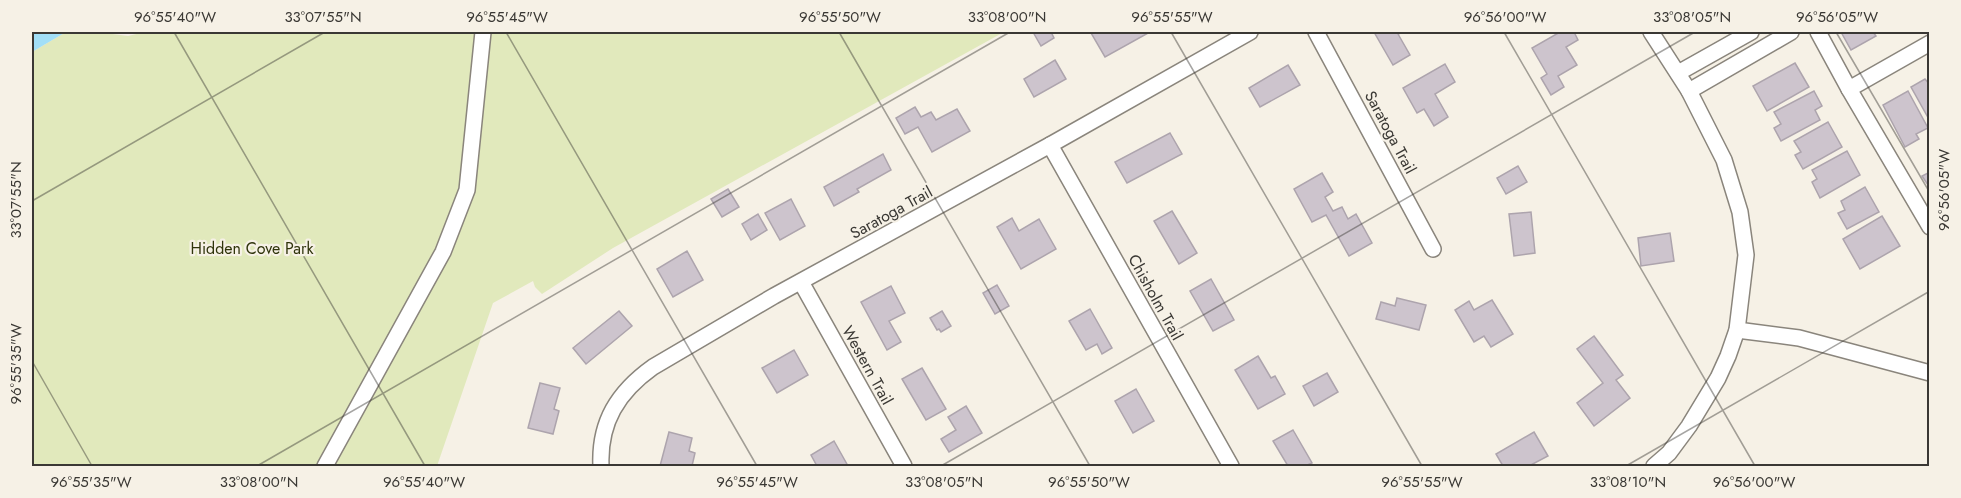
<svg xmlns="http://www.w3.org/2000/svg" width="1961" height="498" viewBox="0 0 1961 498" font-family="Jost,sans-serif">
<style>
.green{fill:#e1e9bc}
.water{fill:#a2dff7}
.building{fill:#cdc4cd;stroke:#ada4ad;stroke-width:1.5}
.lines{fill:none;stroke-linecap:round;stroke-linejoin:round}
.minor-casing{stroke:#8a857c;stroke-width:18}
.minor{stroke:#fff;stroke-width:15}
.ticks{fill:none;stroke:#3a3834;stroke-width:1.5;stroke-opacity:0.45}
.labels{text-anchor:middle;stroke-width:4.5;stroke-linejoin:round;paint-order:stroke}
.street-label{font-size:16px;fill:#3a3834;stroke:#f6f1e6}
.park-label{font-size:16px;fill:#2f340b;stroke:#f6f1e6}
.neatline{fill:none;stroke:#3a3834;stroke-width:2}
.ticks-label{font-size:15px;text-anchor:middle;fill:#3a3834}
</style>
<rect width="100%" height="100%" fill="#f6f1e6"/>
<polygon class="green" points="66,32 97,32 128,36 145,32 1004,32 613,248 542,294 535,287 533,281 493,303 437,466 32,466 32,52"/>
<polygon class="water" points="32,32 66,32 32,52"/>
<g class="building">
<polygon points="1033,32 1051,32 1054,38 1041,46"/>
<polygon points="1094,32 1150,32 1105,57 1091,33"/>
<polygon points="1374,32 1403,32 1398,34 1410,55 1393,65"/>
<polygon points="1560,32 1574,32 1578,40 1566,47 1577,65 1558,76 1564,87 1551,95 1541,78 1547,74 1532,48"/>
<polygon points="1841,32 1873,32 1876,36 1851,50"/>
<polygon points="1055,60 1066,79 1034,97 1024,79"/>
<polygon points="1795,63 1809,87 1767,111 1753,86"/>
<polygon points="1445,64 1455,82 1435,94 1448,117 1434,126 1424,109 1417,113 1403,88"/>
<polygon points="1288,65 1300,85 1260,107 1249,88"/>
<polygon points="1925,79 1930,85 1930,121 1911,87"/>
<polygon points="1814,91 1822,106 1815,110 1820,120 1781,141 1774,128 1781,124 1774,112"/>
<polygon points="1908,91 1928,128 1916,134 1919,139 1905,147 1883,105"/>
<polygon points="915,107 921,117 931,112 936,120 957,109 970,131 932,152 918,127 905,134 896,118"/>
<polygon points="1828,122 1842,147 1803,169 1795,155 1801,152 1794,141"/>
<polygon points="1170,133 1182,154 1127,183 1115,162"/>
<polygon points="1847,151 1860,175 1820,198 1812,182 1817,179 1812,170"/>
<polygon points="883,154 891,170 857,189 859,192 834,206 824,187"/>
<polygon points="1518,166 1527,182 1506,194 1497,178"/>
<polygon points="1930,172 1930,188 1922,176"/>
<polygon points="1322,173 1333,192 1325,197 1333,211 1342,207 1348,219 1356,214 1372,243 1349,256 1326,215 1312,222 1294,189"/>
<polygon points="1865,187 1879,212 1847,229 1838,213 1845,210 1841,201"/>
<polygon points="728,189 739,207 722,217 711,199"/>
<polygon points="791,199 805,226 780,240 765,213"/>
<polygon points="1172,211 1197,253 1179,264 1154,221"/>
<polygon points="1531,212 1535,253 1514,256 1509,214"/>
<polygon points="758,214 767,230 751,240 742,224"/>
<polygon points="1882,216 1900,246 1860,269 1843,239"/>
<polygon points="1012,218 1019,231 1039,219 1056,249 1021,269 997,227"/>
<polygon points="1670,233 1674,261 1641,266 1638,238"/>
<polygon points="687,251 703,280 673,297 657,269"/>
<polygon points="1211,279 1234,320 1213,331 1190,291"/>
<polygon points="997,285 1009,306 995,314 983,293"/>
<polygon points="891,286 905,313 889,321 901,342 887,350 861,302"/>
<polygon points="1397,298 1426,305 1419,330 1376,319 1381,302 1395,306"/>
<polygon points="1492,300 1513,334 1491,347 1484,336 1474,342 1455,310 1469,301 1474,310"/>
<polygon points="1090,309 1112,348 1102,354 1097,344 1086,350 1069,321"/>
<polygon points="619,311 632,326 586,364 573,348"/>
<polygon points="942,311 951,326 941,332 939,329 937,330 930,318"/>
<polygon points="1594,336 1623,375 1616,380 1630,398 1594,426 1577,403 1603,383 1577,349"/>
<polygon points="794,350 808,375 777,393 762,368"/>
<polygon points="1258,356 1271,378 1275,376 1285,394 1258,409 1235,370"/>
<polygon points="922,368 946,409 926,420 902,379"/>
<polygon points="1327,373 1338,392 1314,406 1303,386"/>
<polygon points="540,383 560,388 554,409 559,411 553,434 528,428"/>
<polygon points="1136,389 1154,421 1133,433 1115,401"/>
<polygon points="966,406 982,433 949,452 941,439 956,430 948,417"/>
<polygon points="1293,430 1312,463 1305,466 1288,466 1273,441"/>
<polygon points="669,432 692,438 689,451 695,453 692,466 660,466"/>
<polygon points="1534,432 1548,456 1529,466 1503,466 1496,454"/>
<polygon points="834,441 848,466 817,466 811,455"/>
</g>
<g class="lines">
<g class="minor-casing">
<g id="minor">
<polyline points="1316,32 1433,249"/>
<polyline points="1651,32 1689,91 1724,160 1740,212 1746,255 1737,330 1728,356 1718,378 1689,426 1669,453 1654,466"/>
<polyline points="1818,32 1849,89 1930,227"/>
<polyline points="1678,73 1751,32"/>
<polyline points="1849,89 1930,43"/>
<polyline points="1689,91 1791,32"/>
<polyline points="1050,145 1231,466"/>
<polyline points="801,282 904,466"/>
<polyline points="1737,330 1799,338 1930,373"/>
<polyline points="325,466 443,252 467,190 483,32"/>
<path d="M601,466c-2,-44 17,-74 52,-99l121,-71 276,-151 200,-113"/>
</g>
</g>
<use href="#minor" class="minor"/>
</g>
<path class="ticks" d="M174,32l251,434M506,32l251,434M839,32l251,434M1171,32l251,434M1504,32l251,434M1836,32l94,161M32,201l293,-169M32,361l60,105M257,466l753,-434M941,466l754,-434M1626,466l304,-175"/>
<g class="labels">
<g class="street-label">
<text transform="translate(1391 132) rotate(62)" y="6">Saratoga Trail</text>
<text transform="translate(891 212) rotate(-29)" y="6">Saratoga Trail</text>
<text transform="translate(1156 297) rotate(61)" y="6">Chisholm Trail</text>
<text transform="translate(868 365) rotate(61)" y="6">Western Trail</text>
</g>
<g class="park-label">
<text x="252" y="254">Hidden Cove Park</text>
</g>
</g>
<rect width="1961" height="498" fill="none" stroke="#f6f1e6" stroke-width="66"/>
<rect x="33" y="33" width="1895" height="432" class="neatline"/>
<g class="ticks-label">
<text x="175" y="22">96°55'40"W</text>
<text x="323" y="22">33°07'55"N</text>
<text x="507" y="22">96°55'45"W</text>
<text x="840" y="22">96°55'50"W</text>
<text x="1007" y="22">33°08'00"N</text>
<text x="1172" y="22">96°55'55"W</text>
<text x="1505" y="22">96°56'00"W</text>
<text x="1692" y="22">33°08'05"N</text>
<text x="1837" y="22">96°56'05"W</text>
<text transform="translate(1944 190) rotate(-90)" y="5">96°56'05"W</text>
<text transform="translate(16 200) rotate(-90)" y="5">33°07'55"N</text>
<text transform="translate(16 364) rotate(-90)" y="5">96°55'35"W</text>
<text x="91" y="487">96°55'35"W</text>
<text x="259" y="487">33°08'00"N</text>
<text x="424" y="487">96°55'40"W</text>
<text x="757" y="487">96°55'45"W</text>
<text x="944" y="487">33°08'05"N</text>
<text x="1089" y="487">96°55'50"W</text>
<text x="1422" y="487">96°55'55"W</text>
<text x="1628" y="487">33°08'10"N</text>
<text x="1754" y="487">96°56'00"W</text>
</g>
</svg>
